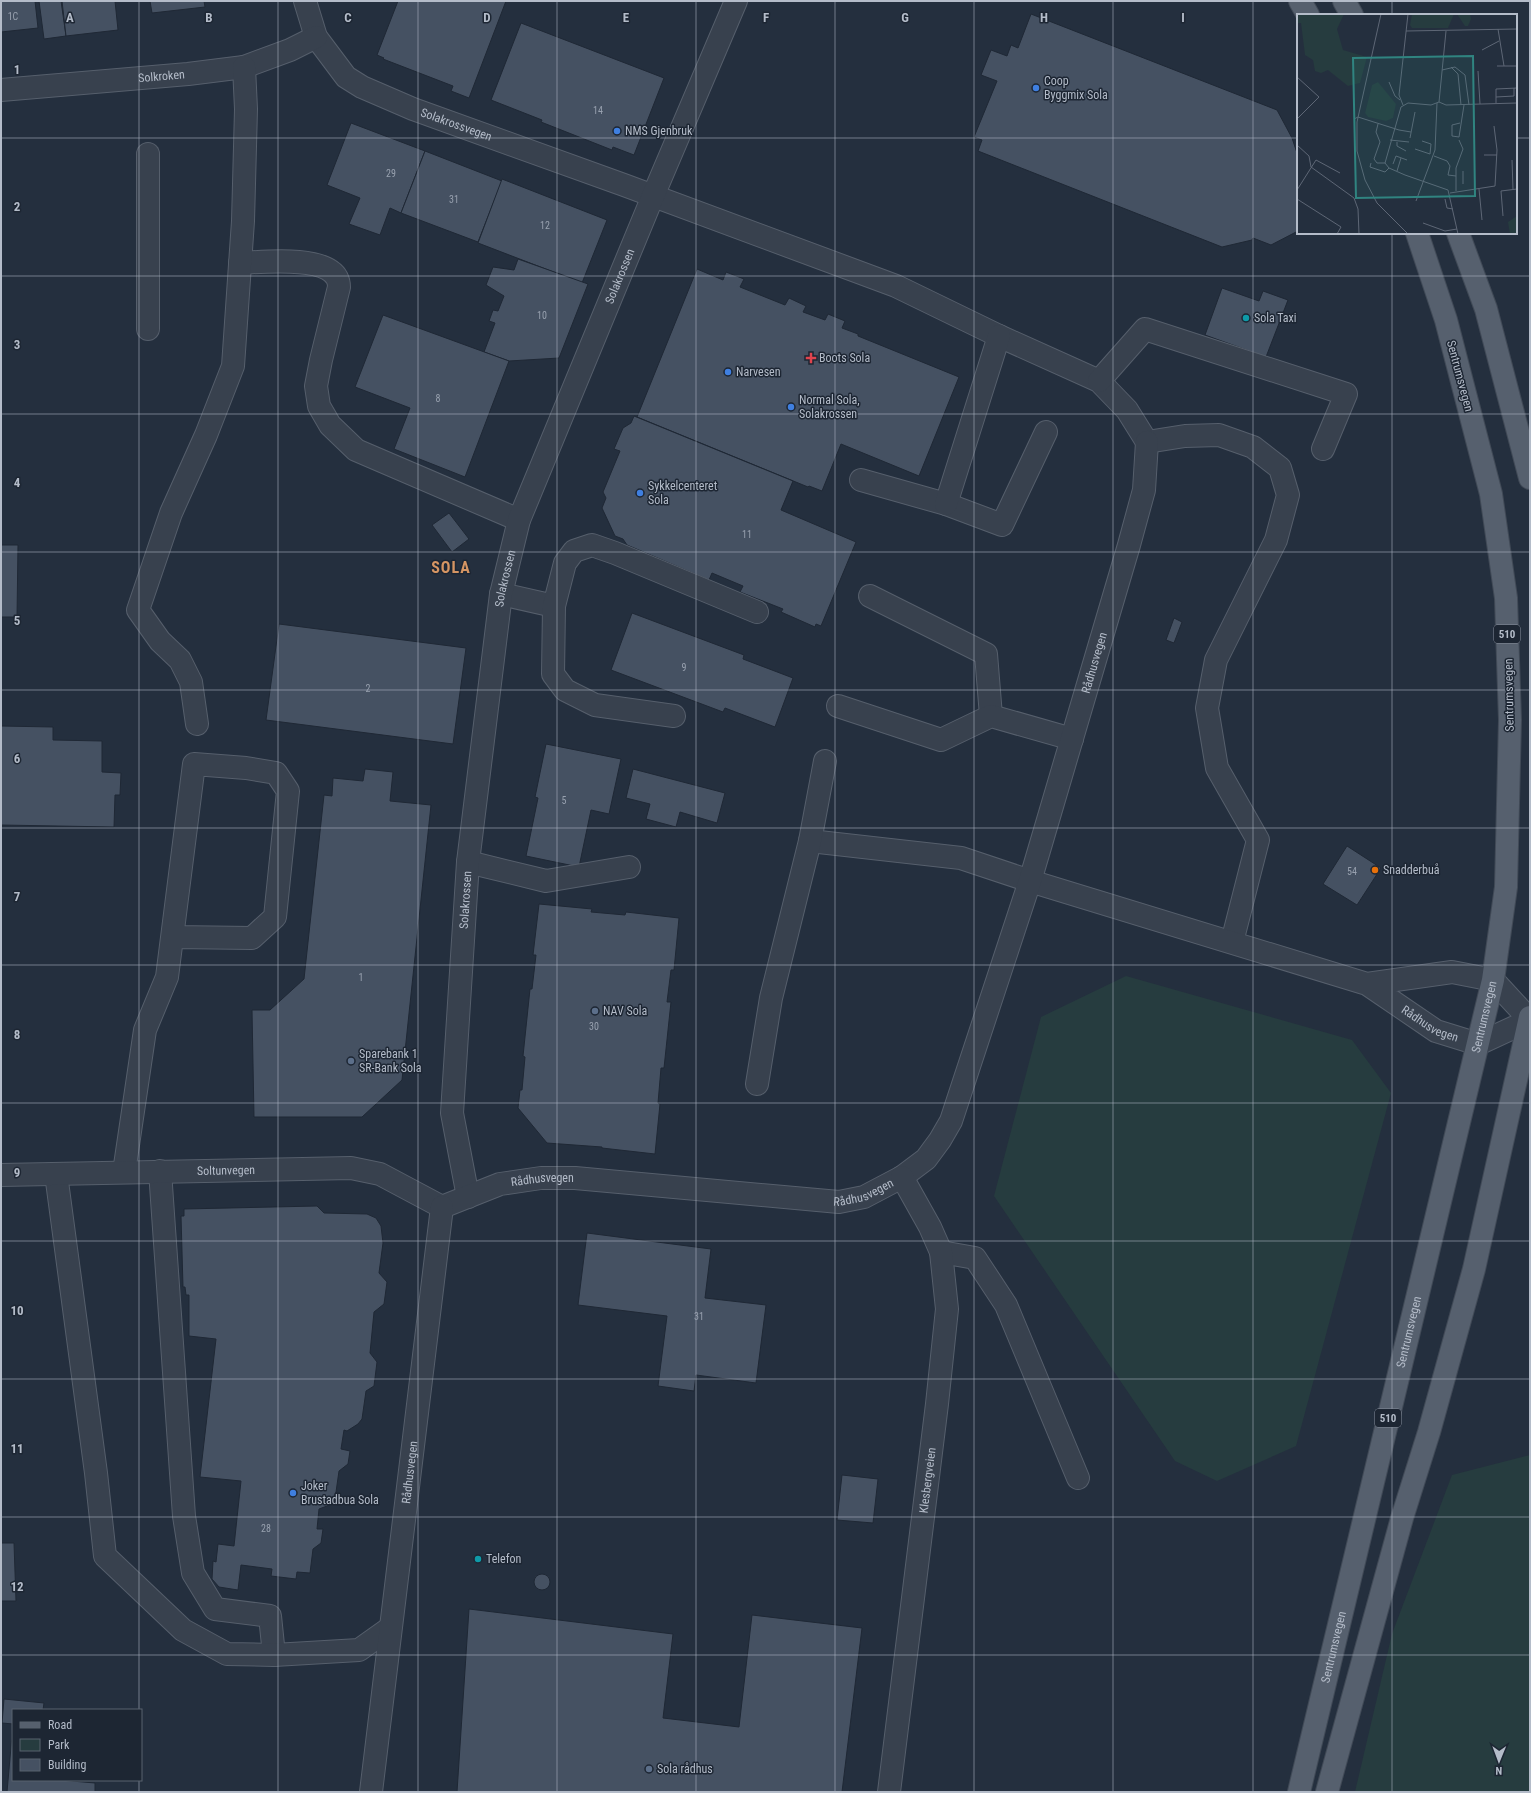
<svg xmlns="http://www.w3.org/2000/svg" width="1531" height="1793" viewBox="0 0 1531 1793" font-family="'Roboto Condensed',sans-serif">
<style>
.green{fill:#263c3f}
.building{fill:#455162;stroke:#1f2835}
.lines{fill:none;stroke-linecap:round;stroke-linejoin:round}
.minor-casing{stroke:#565f6c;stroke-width:24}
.major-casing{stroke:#414a57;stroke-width:24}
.minor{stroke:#38414e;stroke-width:22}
.major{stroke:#56606e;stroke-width:22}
.grid{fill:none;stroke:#b4bcc9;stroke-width:1;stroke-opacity:0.55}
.shop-dot{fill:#3f7fe0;stroke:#1d2633;stroke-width:1.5}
.culture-dot{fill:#0f9aa8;stroke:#1d2633;stroke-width:1.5}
.health-dot{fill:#e0444e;stroke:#1d2633;stroke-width:1.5}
.food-dot{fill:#e8710a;stroke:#1d2633;stroke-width:1.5}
.service-dot{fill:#5c6f8a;stroke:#1d2633;stroke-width:1.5}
.labels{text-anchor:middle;stroke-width:3;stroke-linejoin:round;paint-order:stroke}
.number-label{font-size:10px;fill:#98a1af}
.shield{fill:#1d2633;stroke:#878f9c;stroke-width:1}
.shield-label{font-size:11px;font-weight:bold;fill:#b4bcc9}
.street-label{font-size:12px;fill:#b4bcc9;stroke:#1d2633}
.poi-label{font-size:12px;fill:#b4bcc9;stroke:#1d2633;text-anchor:start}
.district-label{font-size:16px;font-weight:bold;letter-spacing:1px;fill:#d59563;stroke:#1d2633}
.inset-road{fill:none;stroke:#5e6776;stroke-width:1}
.view{fill:#308480;fill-opacity:0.15;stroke:#308480;stroke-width:2}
.inset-edge{fill:none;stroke:#b4bcc9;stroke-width:2}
.grid-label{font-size:13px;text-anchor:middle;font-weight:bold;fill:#b4bcc9;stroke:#1d2633;stroke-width:3;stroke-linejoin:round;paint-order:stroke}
</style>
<rect width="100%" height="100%" fill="#242f3e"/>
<g class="green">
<polygon points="1126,976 1352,1040 1391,1093 1296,1446 1217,1481 1175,1461 994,1196 1041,1017"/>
<polygon points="1530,1455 1530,1792 1355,1792 1392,1634 1452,1475"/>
</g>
<g class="building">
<polygon points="1,1 35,1 38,28 1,32"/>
<polygon points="39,1 61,1 66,36 44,39"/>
<polygon points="62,1 115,1 118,30 66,36"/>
<polygon points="150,1 204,1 205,7 152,13"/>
<polygon points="398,1 506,1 469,98 451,91 453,86 383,59 384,58 377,55"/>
<polygon points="1031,14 1277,110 1292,138 1298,156 1298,231 1271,245 1253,238 1252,240 1222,247 978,151 982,140 974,137 997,81 981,75 991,50 1007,56 1011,45 1018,48"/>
<polygon points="521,23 664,78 634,155 613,147 612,150 541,122 542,120 491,100"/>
<polygon points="351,123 425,151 401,213 390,208 380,235 349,224 360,198 327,185"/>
<polygon points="425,151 502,181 478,242 401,213"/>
<polygon points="502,179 607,220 582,283 478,243"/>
<polygon points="518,259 588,284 559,358 509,361 484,352 495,323 489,321 493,310 498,311 504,296 486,285 493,267 514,270"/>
<polygon points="697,269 723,280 726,272 744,279 740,287 785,305 789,298 806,306 803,312 825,320 828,314 845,321 842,328 858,334 858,336 959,377 919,476 841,444 822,491 809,486 808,487 637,417"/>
<polygon points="1222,288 1259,301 1263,291 1288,300 1266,357 1205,335"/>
<polygon points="383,315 509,361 465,477 394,449 410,408 355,387"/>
<polygon points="634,416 793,481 781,510 856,542 821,626 816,624 815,627 781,612 783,609 740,592 743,586 712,573 709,580 627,545 623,539 615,536 602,508 606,498 603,492 620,451 614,449 623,428 631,423"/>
<polygon points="449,513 469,539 452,552 432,525"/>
<polygon points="1,545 18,545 17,617 1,617"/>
<polygon points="632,613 744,655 743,659 793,678 775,727 725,708 723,712 611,670"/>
<polygon points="1174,618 1182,622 1174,643 1166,640"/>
<polygon points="279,624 466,648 453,744 266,720"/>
<polygon points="1,726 53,727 53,740 102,741 102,772 121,773 120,795 115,795 114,827 1,825"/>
<polygon points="546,744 621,759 609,814 591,810 579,867 526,856 538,798 535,797"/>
<polygon points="365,769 393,772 390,801 431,805 402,1080 362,1117 254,1117 252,1010 270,1010 304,979 324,795 332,796 333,778 363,781"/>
<polygon points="633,769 725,793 717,823 680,812 676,827 646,819 650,804 626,798"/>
<polygon points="1347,846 1381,868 1357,905 1323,884"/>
<polygon points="539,904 592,909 591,912 625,915 626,912 679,918 674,970 671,970 667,1002 671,1002 664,1068 661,1068 658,1103 660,1104 655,1154 602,1148 602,1147 547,1143 518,1108 520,1090 522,1090 525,1057 523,1056 530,989 532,989 536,955 533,955"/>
<polygon points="317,1206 324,1213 367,1214 376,1218 381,1226 383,1243 379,1273 387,1282 384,1304 374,1312 370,1353 377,1362 374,1386 366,1391 362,1419 358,1424 347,1431 344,1430 341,1449 350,1451 348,1464 339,1471 336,1492 332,1503 327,1506 319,1509 317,1529 323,1529 321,1543 313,1549 310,1573 297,1572 296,1579 271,1576 272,1569 241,1565 238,1590 219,1587 212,1579 213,1561 216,1562 218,1544 234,1546 241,1481 200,1477 216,1339 189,1336 189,1295 186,1295 185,1287 183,1287 181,1216 184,1216 184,1209"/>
<polygon points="587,1233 711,1249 705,1298 766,1305 756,1383 696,1375 694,1391 658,1386 667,1316 578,1305"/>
<polygon points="842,1475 878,1479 873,1523 837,1520"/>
<polygon points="1,1543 14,1543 16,1601 1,1601"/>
<polygon points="475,1556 481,1557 480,1562 475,1562"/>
<circle cx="542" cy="1582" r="8"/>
<polygon points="469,1609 673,1634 663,1718 739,1727 752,1615 862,1628 842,1792 457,1792"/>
<polygon points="4,1699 44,1703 43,1710 13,1710 13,1724 2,1723"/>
<polygon points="13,1724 13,1780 60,1780 95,1783 95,1792 7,1792"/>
</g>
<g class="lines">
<g class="minor-casing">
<g id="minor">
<path id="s1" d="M305,1l11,36 30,40 16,10 51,22 211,76 272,101 103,50 100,45 28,29 20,32"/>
<path id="s2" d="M1,90l187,-16 56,-7 46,-17 26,-13"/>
<path d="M240,263c22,-1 85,-8 97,15 1,2 2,6 2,9l-18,73 -5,26 3,20 11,19 26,25 163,70"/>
<polyline points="148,329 148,154"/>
<polyline points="1099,381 1145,329 1346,394 1323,449"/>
<polyline points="1147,442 1185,436 1219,435 1253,447 1280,468 1288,495 1276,540 1216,660 1207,708 1217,768 1258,840 1232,942"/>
<polyline points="861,480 946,504 1002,525 1046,432"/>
<polyline points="946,504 999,336"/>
<polyline points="501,594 554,606"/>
<polyline points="870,596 986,654 991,716"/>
<polyline points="838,706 941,740 991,716 1072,739"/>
<polyline points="674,716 595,705 565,690 553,674 554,606 565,563 574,551 592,545 615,553 757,612"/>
<polyline points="197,724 191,682 180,660 160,641 138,610 171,513 206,435 233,366 243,221 246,109 244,67"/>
<path id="s3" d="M810,841l151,17 69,23 337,103 69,47 42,13 52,-24 -37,-40 -41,-8 -85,12"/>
<polyline points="468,862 546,881 629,867"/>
<polyline points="757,1084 771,998 810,841 825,761"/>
<polyline points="160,1171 184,1516 193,1573 215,1609 270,1616 274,1655"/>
<polyline points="124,1172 145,1030 167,977 194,764 246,768 276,773 288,791 275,917 252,938 173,937"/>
<polyline points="56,1174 96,1473 105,1556 183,1630 227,1654 274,1655 359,1650 390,1628"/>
<path id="s4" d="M1,1175l350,-7 29,6 62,33"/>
<path id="s5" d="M468,1197l-16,-84 16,-251 33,-268 18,-74 134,-324 83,-195"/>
<path id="s6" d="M442,1207l58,-23 41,-6h34l264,24 25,-5 38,-20 24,-18 14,-19 11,-19 79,-240 99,-336 15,-55 3,-48"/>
<polyline points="941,1252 975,1258 1006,1305 1078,1478"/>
<path id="s7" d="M371,1792l71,-585"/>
<path id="s8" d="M889,1792l48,-388 10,-95 -6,-57 -11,-25 -28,-50"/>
</g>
</g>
<g class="major-casing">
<g id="major">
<polyline points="1300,1 1308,15"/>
<polyline points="1344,1 1352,15"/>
<polyline points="1458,233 1486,309 1530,478"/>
<path id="s9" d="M1299,1792l194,-812 13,-93 4,-167 -4,-122 -15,-104 -45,-174 -29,-87"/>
<polyline points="1327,1792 1402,1518 1429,1432 1474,1269 1530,1017"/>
</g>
</g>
<use href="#minor" class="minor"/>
<use href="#major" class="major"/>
</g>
<path class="grid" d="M139,1v1709M278,1v1791M418,1v1791M557,1v1791M696,1v1791M835,1v1791M974,1v1791M1113,1v1791M1253,1v1791M1392,1v14M1,138h1297M1516,138h14M1392,233v1559M1,276h1529M1,414h1529M1,552h1529M1,690h1529M1,828h1529M1,965h1529M1,1103h1529M1,1241h1529M1,1379h1529M1,1517h1529M1,1655h1529M139,1780v12"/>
<g class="shop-dot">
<circle cx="1036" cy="88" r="4"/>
<circle cx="617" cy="131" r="4"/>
<circle cx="728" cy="372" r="4"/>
<circle cx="791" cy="407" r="4"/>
<circle cx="640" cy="493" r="4"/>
<circle cx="293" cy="1493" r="4"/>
</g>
<g class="culture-dot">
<circle cx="1246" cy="318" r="4"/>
<circle cx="478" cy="1559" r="4"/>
</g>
<path class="health-dot" d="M809 352h4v4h4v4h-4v4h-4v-4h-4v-4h4z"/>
<circle class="food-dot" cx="1375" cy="870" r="4"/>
<g class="service-dot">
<circle cx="595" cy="1011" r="4"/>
<circle cx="351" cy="1061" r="4"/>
<circle cx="649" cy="1769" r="4"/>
</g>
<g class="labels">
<g class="number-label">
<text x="13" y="20">1C</text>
<text x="598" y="114">14</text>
<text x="391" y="177">29</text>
<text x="454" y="203">31</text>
<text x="545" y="229">12</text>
<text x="542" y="319">10</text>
<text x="438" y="402">8</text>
<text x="747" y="538">11</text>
<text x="684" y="671">9</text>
<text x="368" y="692">2</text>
<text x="564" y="804">5</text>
<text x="1352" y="875">54</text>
<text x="361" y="981">1</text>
<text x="594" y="1030">30</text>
<text x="699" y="1320">31</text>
<text x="266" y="1532">28</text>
</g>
<g class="shield">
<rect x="1494" y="625" width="26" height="18" rx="3"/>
<rect x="1375" y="1409" width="26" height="18" rx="3"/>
</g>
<g class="shield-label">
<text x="1507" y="638">510</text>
<text x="1388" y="1422">510</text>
</g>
<g class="street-label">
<text dy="4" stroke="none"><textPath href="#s2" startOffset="161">Solkroken</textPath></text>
<text dy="4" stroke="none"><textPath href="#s1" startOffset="208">Solakrossvegen</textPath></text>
<text dy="4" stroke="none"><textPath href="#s5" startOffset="947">Solakrossen</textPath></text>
<text transform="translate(1460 376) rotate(75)" y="4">Sentrumsvegen</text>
<text dy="4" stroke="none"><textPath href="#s5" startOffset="623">Solakrossen</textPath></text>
<text dy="4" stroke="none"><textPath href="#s6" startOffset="1027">Rådhusvegen</textPath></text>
<text transform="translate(1509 695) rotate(-91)" y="4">Sentrumsvegen</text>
<text dy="4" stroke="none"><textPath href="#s5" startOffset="299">Solakrossen</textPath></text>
<text dy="4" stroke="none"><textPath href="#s9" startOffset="797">Sentrumsvegen</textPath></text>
<text dy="4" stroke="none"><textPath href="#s3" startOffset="652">Rådhusvegen</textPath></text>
<text dy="4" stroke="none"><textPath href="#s4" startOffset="225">Soltunvegen</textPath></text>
<text dy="4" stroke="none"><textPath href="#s6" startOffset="105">Rådhusvegen</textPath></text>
<text dy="4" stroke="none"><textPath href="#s6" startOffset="429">Rådhusvegen</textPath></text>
<text dy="4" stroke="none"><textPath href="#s9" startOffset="473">Sentrumsvegen</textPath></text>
<text dy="4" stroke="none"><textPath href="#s7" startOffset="322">Rådhusvegen</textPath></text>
<text dy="4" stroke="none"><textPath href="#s8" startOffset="314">Klesbergveien</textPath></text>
<text dy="4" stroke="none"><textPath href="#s9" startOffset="149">Sentrumsvegen</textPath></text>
</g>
<g class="poi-label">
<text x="1044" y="85">Coop<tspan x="1044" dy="14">Byggmix Sola</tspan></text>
<text x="625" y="135">NMS Gjenbruk</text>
<text x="1254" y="322">Sola Taxi</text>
<text x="819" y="362">Boots Sola</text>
<text x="736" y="376">Narvesen</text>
<text x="799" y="404">Normal Sola,<tspan x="799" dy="14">Solakrossen</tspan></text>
<text x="648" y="490">Sykkelcenteret<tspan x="648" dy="14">Sola</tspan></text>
<text x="1383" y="874">Snadderbuå</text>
<text x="603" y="1015">NAV Sola</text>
<text x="359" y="1058">Sparebank 1<tspan x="359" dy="14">SR-Bank Sola</tspan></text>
<text x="301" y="1490">Joker<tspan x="301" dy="14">Brustadbua Sola</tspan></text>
<text x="486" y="1563">Telefon</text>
<text x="657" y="1773">Sola rådhus</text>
</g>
<g class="district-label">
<text x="451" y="573">SOLA</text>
</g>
</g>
<g transform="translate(1297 14)">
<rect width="220" height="220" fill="#242f3e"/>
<path d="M0,0h47l-7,15 6,21 24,7 -7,26 -12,3 -20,-16 -7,3 -6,-2 -2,-11 -8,-5 -4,-32h-4zM115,0h42l-6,14h-36l-2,-3zM160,0h13l1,5 -3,7h-3zM81,68l18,22 -3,14 -7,3 -18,-4 -3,-4 7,-28zM220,202v18h-7l-2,-12z" fill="#263c3f"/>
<path class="inset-road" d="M84,0l-24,108v29l8,29 12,23 31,31M201,15l6,37M109,17l111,-2M185,36l17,-9M200,52h20M154,53l7,7 3,31M145,56l13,-3 10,8 4,30M181,57l2,33M0,63l22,20 -22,22M92,68l6,14 5,4M199,83l18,-1v-8M142,88l7,3 71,-2M142,88l7,-71M199,89v-14l21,-1M106,91l-4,-10 9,-81M57,105l4,-2 41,13 12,2M163,109l-8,2v11l7,1 5,-32M81,110l-2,8 4,10 -6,17 3,4h8M113,124l5,-26M93,126l19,2M100,128v4l9,5M0,131l12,11 2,11 43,31 4,11 1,25M118,135l15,5 1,-10 -9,-3M187,141h13M137,142l13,5 3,5 -2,9 8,1M215,146l1,29M74,149l-1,4 15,5 4,-4M88,149l4,5 16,7 43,15 10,44M88,149l16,-56 7,-4 23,2 8,-3M96,150l3,-8 11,4M100,157l4,-13M166,157v13M182,175l3,31M0,176l19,-30 24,13M159,177v-23l7,-19 -4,-9M153,179l45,-7 2,-36 -3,-24M0,185l44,28 -4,7M148,185l2,9 6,1M119,187l19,-51 2,-47M206,202l-2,-25 16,-2M126,209l22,8 12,-2"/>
<path class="view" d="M176,42l2,140 -119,2 -3,-140z"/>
<rect width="220" height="220" class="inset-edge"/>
</g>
<g class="grid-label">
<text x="70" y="22">A</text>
<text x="209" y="22">B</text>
<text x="348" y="22">C</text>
<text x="487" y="22">D</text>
<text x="626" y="22">E</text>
<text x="766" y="22">F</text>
<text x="905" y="22">G</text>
<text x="1044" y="22">H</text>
<text x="1183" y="22">I</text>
<text x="17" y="74">1</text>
<text x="17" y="211">2</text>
<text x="17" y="349">3</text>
<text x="17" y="487">4</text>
<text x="17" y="625">5</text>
<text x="17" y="763">6</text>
<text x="17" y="901">7</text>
<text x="17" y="1039">8</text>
<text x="17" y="1177">9</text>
<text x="17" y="1315">10</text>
<text x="17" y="1453">11</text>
<text x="17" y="1591">12</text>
</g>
<rect width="1531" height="1793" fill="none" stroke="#b4bcc9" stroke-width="4"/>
<rect x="12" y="1709" width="130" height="72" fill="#1d2633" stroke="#59626f"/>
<rect x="20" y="1722" width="20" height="6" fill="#56606e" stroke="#59626f"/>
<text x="48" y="1729" font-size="12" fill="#b4bcc9">Road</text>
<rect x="20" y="1739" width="20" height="12" fill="#263c3f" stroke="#59626f"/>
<text x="48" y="1749" font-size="12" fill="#b4bcc9">Park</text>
<rect x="20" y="1759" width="20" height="12" fill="#455162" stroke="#59626f"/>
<text x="48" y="1769" font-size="12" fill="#b4bcc9">Building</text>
<g transform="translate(1499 1761) rotate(181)" stroke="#1d2633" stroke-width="3" paint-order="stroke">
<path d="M0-3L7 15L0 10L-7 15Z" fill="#b4bcc9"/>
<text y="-6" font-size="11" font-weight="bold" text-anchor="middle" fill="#b4bcc9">N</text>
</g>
</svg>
